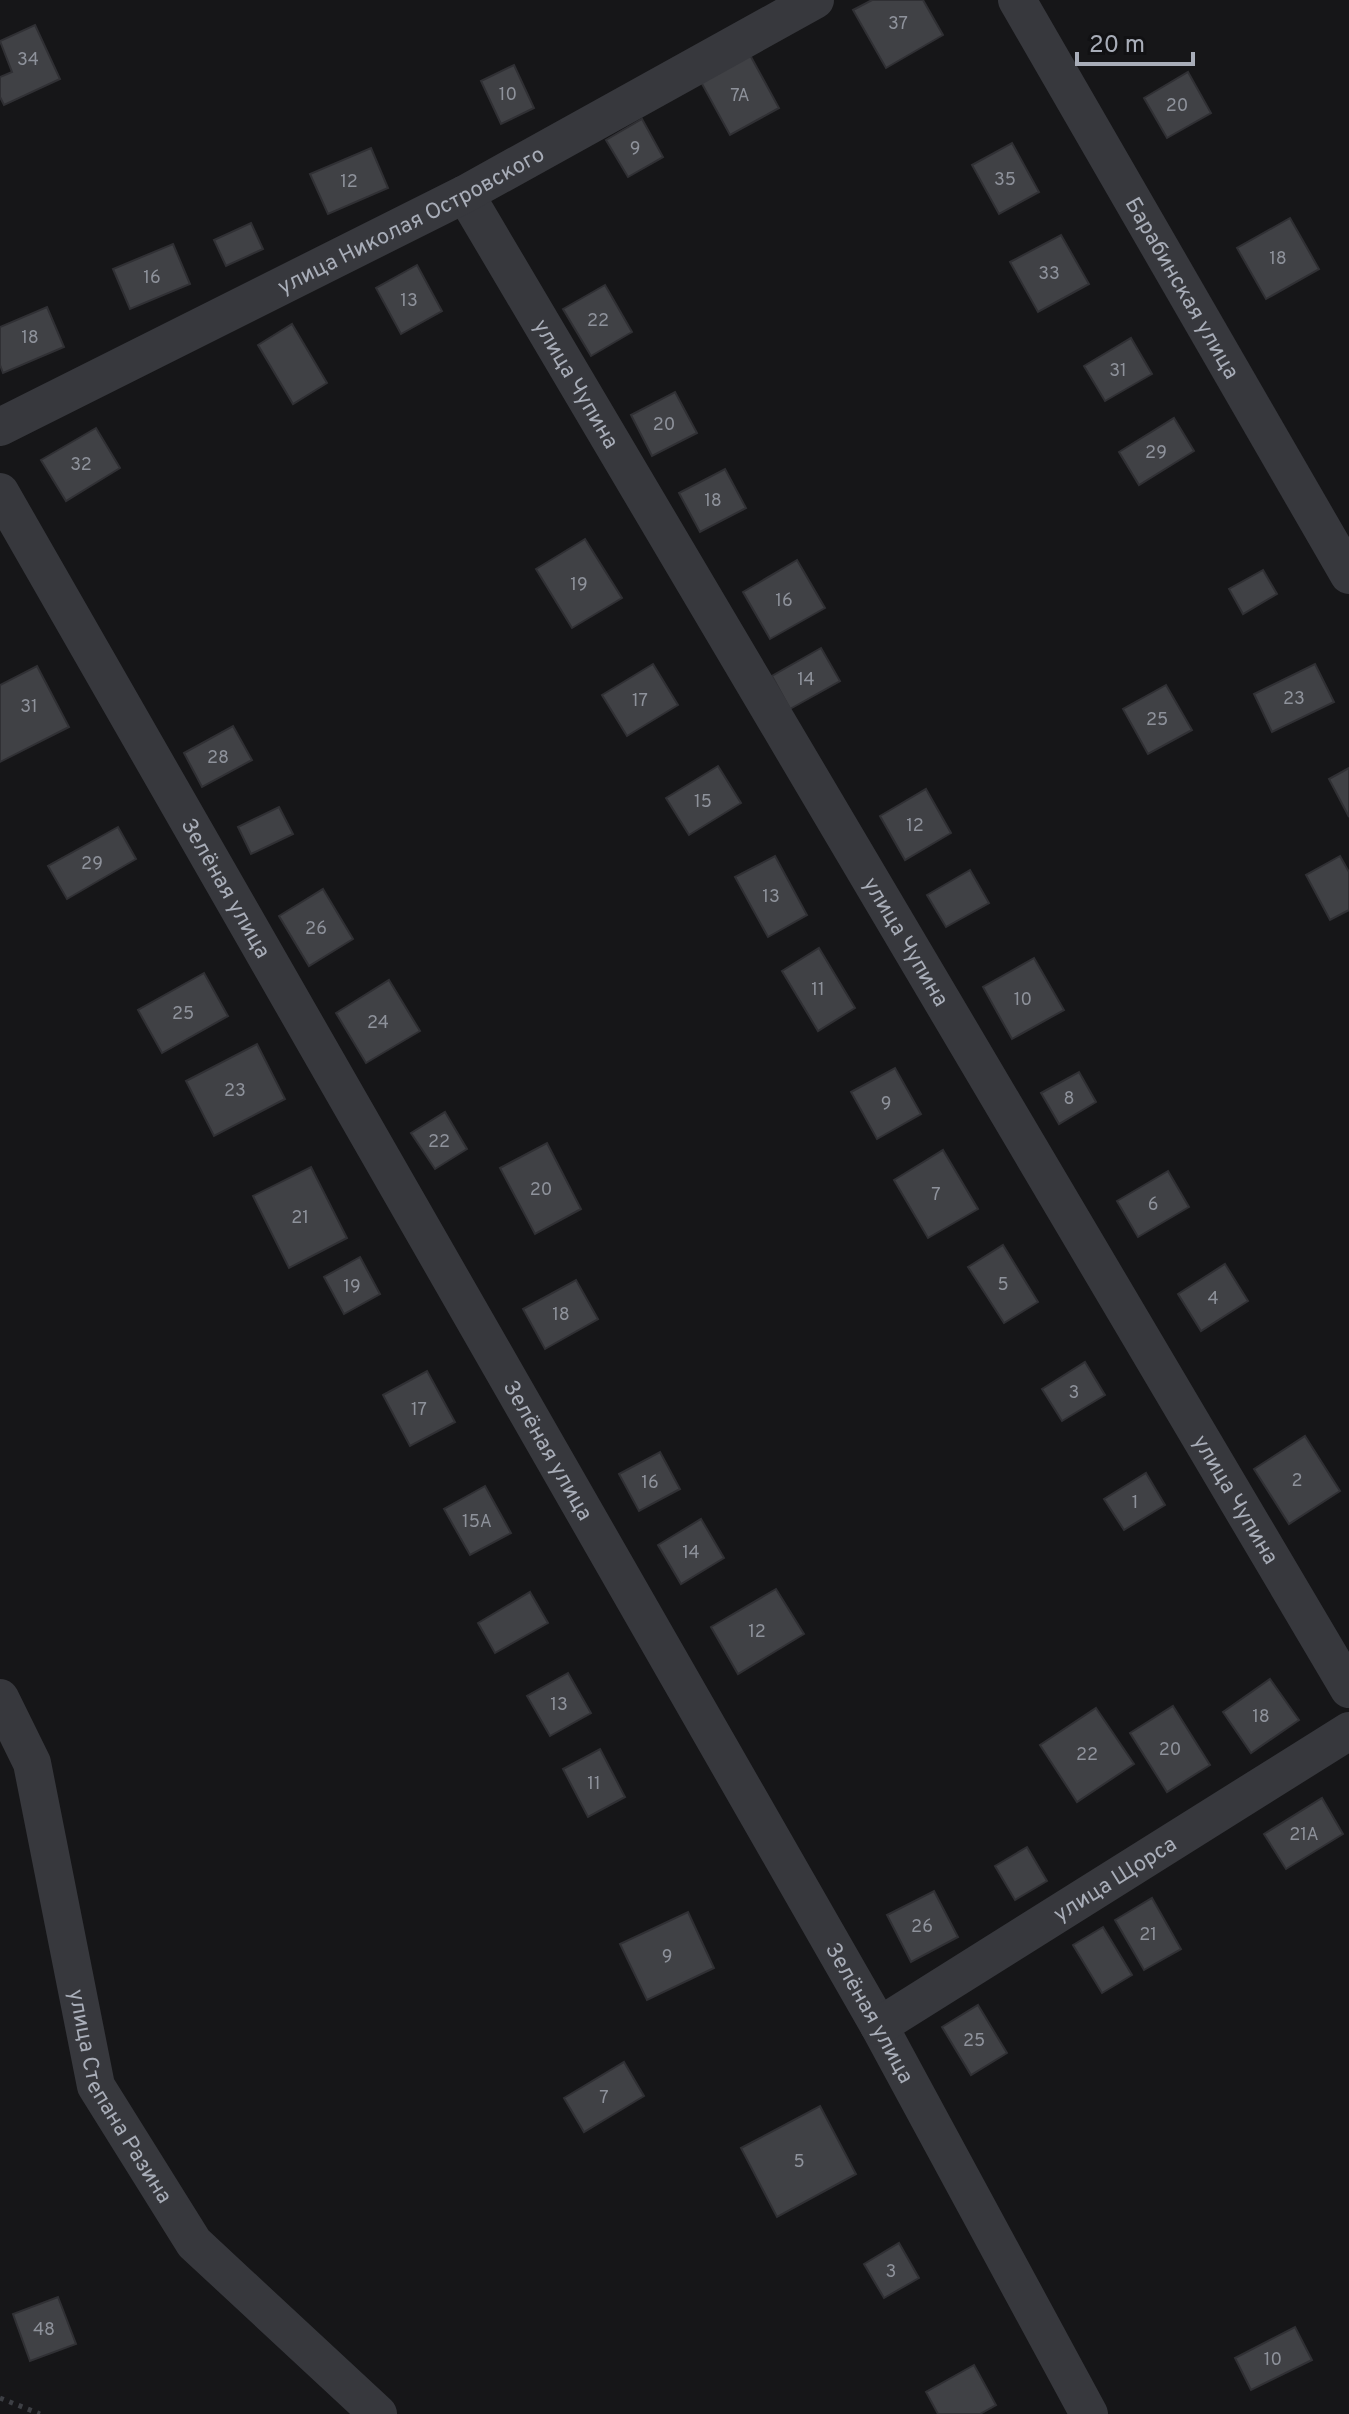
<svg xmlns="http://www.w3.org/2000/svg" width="1349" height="2414" viewBox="0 0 1349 2414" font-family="Overpass,sans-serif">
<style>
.building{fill:#404145;stroke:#303034;stroke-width:2}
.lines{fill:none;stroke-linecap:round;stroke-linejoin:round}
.path{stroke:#3d3f44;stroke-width:5;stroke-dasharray:4 6;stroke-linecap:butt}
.minor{stroke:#37383d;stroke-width:38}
.labels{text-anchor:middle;stroke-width:6;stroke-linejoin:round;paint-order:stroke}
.number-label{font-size:18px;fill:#8e929b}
.street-label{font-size:22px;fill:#a8adb8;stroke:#111113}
</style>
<rect width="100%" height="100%" fill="#161618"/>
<g class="building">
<polygon points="872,0 923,0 943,35 886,68 853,10"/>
<polygon points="35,25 60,79 4,105 0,97 0,77 12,72 0,41"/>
<polygon points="750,55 779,108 730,135 701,82"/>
<polygon points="514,65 534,108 501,124 481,81"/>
<polygon points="1188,72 1211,113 1167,138 1144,98"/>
<polygon points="642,119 663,157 628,177 606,140"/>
<polygon points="1012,143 1039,192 999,214 972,165"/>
<polygon points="371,148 388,188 328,214 310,174"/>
<polygon points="1290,218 1319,269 1266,299 1237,248"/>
<polygon points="251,223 263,249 226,266 214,240"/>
<polygon points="1061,235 1089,284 1038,312 1010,262"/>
<polygon points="173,244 190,284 130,309 113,269"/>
<polygon points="417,265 442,311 401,334 376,288"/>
<polygon points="605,285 632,332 591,356 563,309"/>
<polygon points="47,307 64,347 3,373 0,365 0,327"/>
<polygon points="292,324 327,383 293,404 258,345"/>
<polygon points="1131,338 1152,374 1105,401 1084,366"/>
<polygon points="675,392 697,433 652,456 631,415"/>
<polygon points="1174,418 1194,451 1139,485 1119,452"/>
<polygon points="96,428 120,468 66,501 41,460"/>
<polygon points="725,469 746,508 700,532 679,493"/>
<polygon points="585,539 622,598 572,628 536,569"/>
<polygon points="797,560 825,608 770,639 743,592"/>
<polygon points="1263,570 1277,594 1243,614 1229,589"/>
<polygon points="821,648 840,681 790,709 772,676"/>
<polygon points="653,664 678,705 627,736 602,695"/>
<polygon points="1315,664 1334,702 1272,732 1254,694"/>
<polygon points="37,666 69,727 0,762 0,685"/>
<polygon points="1166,685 1192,730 1148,754 1123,709"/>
<polygon points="233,726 252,760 202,787 184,753"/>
<polygon points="718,766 741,803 689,835 666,798"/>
<polygon points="1349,768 1349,817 1329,779"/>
<polygon points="926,789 951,833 905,860 880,816"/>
<polygon points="279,807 293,834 251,854 238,827"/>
<polygon points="118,827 136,859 67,899 48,866"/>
<polygon points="775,856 807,915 768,937 735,877"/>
<polygon points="1340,856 1349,872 1349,910 1330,920 1306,875"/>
<polygon points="970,870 989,903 946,927 927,895"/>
<polygon points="323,889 353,939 309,966 279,916"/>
<polygon points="819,948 855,1008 818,1031 782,971"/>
<polygon points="1034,958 1064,1010 1012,1039 983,987"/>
<polygon points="204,973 228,1016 162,1053 138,1010"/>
<polygon points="389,980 420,1031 366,1063 336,1013"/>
<polygon points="257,1044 285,1099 214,1136 186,1081"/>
<polygon points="895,1068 921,1114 877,1139 851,1092"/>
<polygon points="1079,1072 1096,1102 1059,1124 1041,1093"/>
<polygon points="445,1112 467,1149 435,1169 411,1133"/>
<polygon points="547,1143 581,1209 535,1234 500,1168"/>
<polygon points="943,1150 978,1209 928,1238 894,1180"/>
<polygon points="311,1167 347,1238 289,1268 253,1196"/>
<polygon points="1168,1171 1189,1207 1138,1237 1117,1201"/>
<polygon points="1003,1245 1038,1302 1004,1323 968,1267"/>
<polygon points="360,1257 380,1294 344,1314 324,1277"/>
<polygon points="1225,1264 1248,1301 1201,1331 1178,1294"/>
<polygon points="576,1280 598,1319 545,1349 523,1309"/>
<polygon points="1085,1362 1105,1395 1062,1421 1042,1389"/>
<polygon points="427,1371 455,1422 410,1446 383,1395"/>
<polygon points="1305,1436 1340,1491 1289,1524 1254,1469"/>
<polygon points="660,1452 680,1489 639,1511 619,1474"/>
<polygon points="1146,1473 1165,1505 1124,1530 1104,1499"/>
<polygon points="485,1486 511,1533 470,1555 444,1509"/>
<polygon points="701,1519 724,1558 681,1584 658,1545"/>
<polygon points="776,1589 804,1634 738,1674 711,1627"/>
<polygon points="530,1592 548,1623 495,1653 478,1623"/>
<polygon points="568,1673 591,1713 550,1736 527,1696"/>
<polygon points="1270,1679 1299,1720 1251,1753 1223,1712"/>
<polygon points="1173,1706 1210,1765 1167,1792 1130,1733"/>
<polygon points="1096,1708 1134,1764 1077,1802 1040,1745"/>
<polygon points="600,1749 625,1797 588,1817 563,1769"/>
<polygon points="1322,1798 1343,1834 1286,1869 1264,1834"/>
<polygon points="1027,1847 1047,1881 1015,1900 995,1866"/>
<polygon points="934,1891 958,1937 911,1962 887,1915"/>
<polygon points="1152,1898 1181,1949 1144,1970 1115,1920"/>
<polygon points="688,1912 714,1968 647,2000 620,1944"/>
<polygon points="1103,1927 1132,1975 1102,1993 1073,1945"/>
<polygon points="978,2005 1007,2053 971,2075 942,2027"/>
<polygon points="624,2062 644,2096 584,2132 564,2098"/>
<polygon points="820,2106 856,2174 777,2217 741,2148"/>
<polygon points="899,2243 919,2278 884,2298 864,2264"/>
<polygon points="58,2297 76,2344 30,2361 13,2314"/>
<polygon points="1295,2327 1312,2360 1251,2390 1235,2358"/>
<polygon points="974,2365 996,2405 980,2414 938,2414 926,2392"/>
</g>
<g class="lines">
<polyline class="path" points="0,2398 40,2414"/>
<g class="minor">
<path id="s1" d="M1017,0l332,575"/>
<path id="s2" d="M465,194l884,1495"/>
<path id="s3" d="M0,427l465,-233 350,-194"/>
<path id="s4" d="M0,492l879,1534 210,388"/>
<path id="s5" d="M0,1698l32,65 64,323 98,157 184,171"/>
<path id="s6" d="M879,2026l470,-295"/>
</g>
</g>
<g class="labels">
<g class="number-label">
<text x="898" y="29">37</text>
<text x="28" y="65">34</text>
<text x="508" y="100">10</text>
<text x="740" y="101">7А</text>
<text x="1177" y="111">20</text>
<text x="635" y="154">9</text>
<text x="1005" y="185">35</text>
<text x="349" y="187">12</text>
<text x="1278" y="264">18</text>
<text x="1049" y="279">33</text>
<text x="152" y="283">16</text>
<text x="409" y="306">13</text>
<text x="598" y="326">22</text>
<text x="30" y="343">18</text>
<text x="1118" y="376">31</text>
<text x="664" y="430">20</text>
<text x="1156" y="458">29</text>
<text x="81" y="470">32</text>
<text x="713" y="506">18</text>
<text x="579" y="590">19</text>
<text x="784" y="606">16</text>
<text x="806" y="685">14</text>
<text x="1294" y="704">23</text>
<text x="640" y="706">17</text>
<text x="29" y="712">31</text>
<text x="1157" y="725">25</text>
<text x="218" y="763">28</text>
<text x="703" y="807">15</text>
<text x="915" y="831">12</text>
<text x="92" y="869">29</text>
<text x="771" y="902">13</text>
<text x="316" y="934">26</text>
<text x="818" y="995">11</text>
<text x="1023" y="1005">10</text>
<text x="183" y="1019">25</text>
<text x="378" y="1028">24</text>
<text x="235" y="1096">23</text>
<text x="1069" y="1104">8</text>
<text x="886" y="1109">9</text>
<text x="439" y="1147">22</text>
<text x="541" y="1195">20</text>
<text x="936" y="1200">7</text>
<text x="1153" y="1210">6</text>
<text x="300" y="1223">21</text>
<text x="1003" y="1290">5</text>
<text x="352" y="1292">19</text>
<text x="1213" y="1304">4</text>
<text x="561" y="1320">18</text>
<text x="1074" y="1398">3</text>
<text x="419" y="1415">17</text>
<text x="1297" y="1486">2</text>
<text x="650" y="1488">16</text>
<text x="1135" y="1508">1</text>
<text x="477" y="1527">15А</text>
<text x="691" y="1558">14</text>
<text x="757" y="1637">12</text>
<text x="559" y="1710">13</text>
<text x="1261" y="1722">18</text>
<text x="1170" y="1755">20</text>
<text x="1087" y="1760">22</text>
<text x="594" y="1789">11</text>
<text x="1304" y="1840">21А</text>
<text x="922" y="1932">26</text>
<text x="1148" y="1940">21</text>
<text x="667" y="1962">9</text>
<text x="974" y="2046">25</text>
<text x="604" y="2103">7</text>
<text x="799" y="2167">5</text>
<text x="891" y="2277">3</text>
<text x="44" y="2335">48</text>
<text x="1273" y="2365">10</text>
</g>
<g class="street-label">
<text dy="8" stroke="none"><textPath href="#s3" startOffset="460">улица Николая Островского</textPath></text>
<text dy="8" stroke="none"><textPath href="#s1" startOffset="332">Барабинская улица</textPath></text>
<text dy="8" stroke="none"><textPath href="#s2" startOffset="220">улица Чупина</textPath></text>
<text dy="8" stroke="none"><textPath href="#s4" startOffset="456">Зелёная улица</textPath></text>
<text dy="8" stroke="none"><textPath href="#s2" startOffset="868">улица Чупина</textPath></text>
<text dy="8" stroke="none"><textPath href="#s4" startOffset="1104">Зелёная улица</textPath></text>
<text dy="8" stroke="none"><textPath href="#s2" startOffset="1516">улица Чупина</textPath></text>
<text dy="8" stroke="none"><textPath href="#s6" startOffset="278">улица Щорса</textPath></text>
<text dy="8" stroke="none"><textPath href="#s4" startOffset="1752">Зелёная улица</textPath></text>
<text dy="8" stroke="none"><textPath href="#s5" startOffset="420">улица Степана Разина</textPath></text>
</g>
</g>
<path d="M1077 52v12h116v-12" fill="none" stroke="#a8adb8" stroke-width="4"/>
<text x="1089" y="52" font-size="24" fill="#a8adb8" stroke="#111113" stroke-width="6" paint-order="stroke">20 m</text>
</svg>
